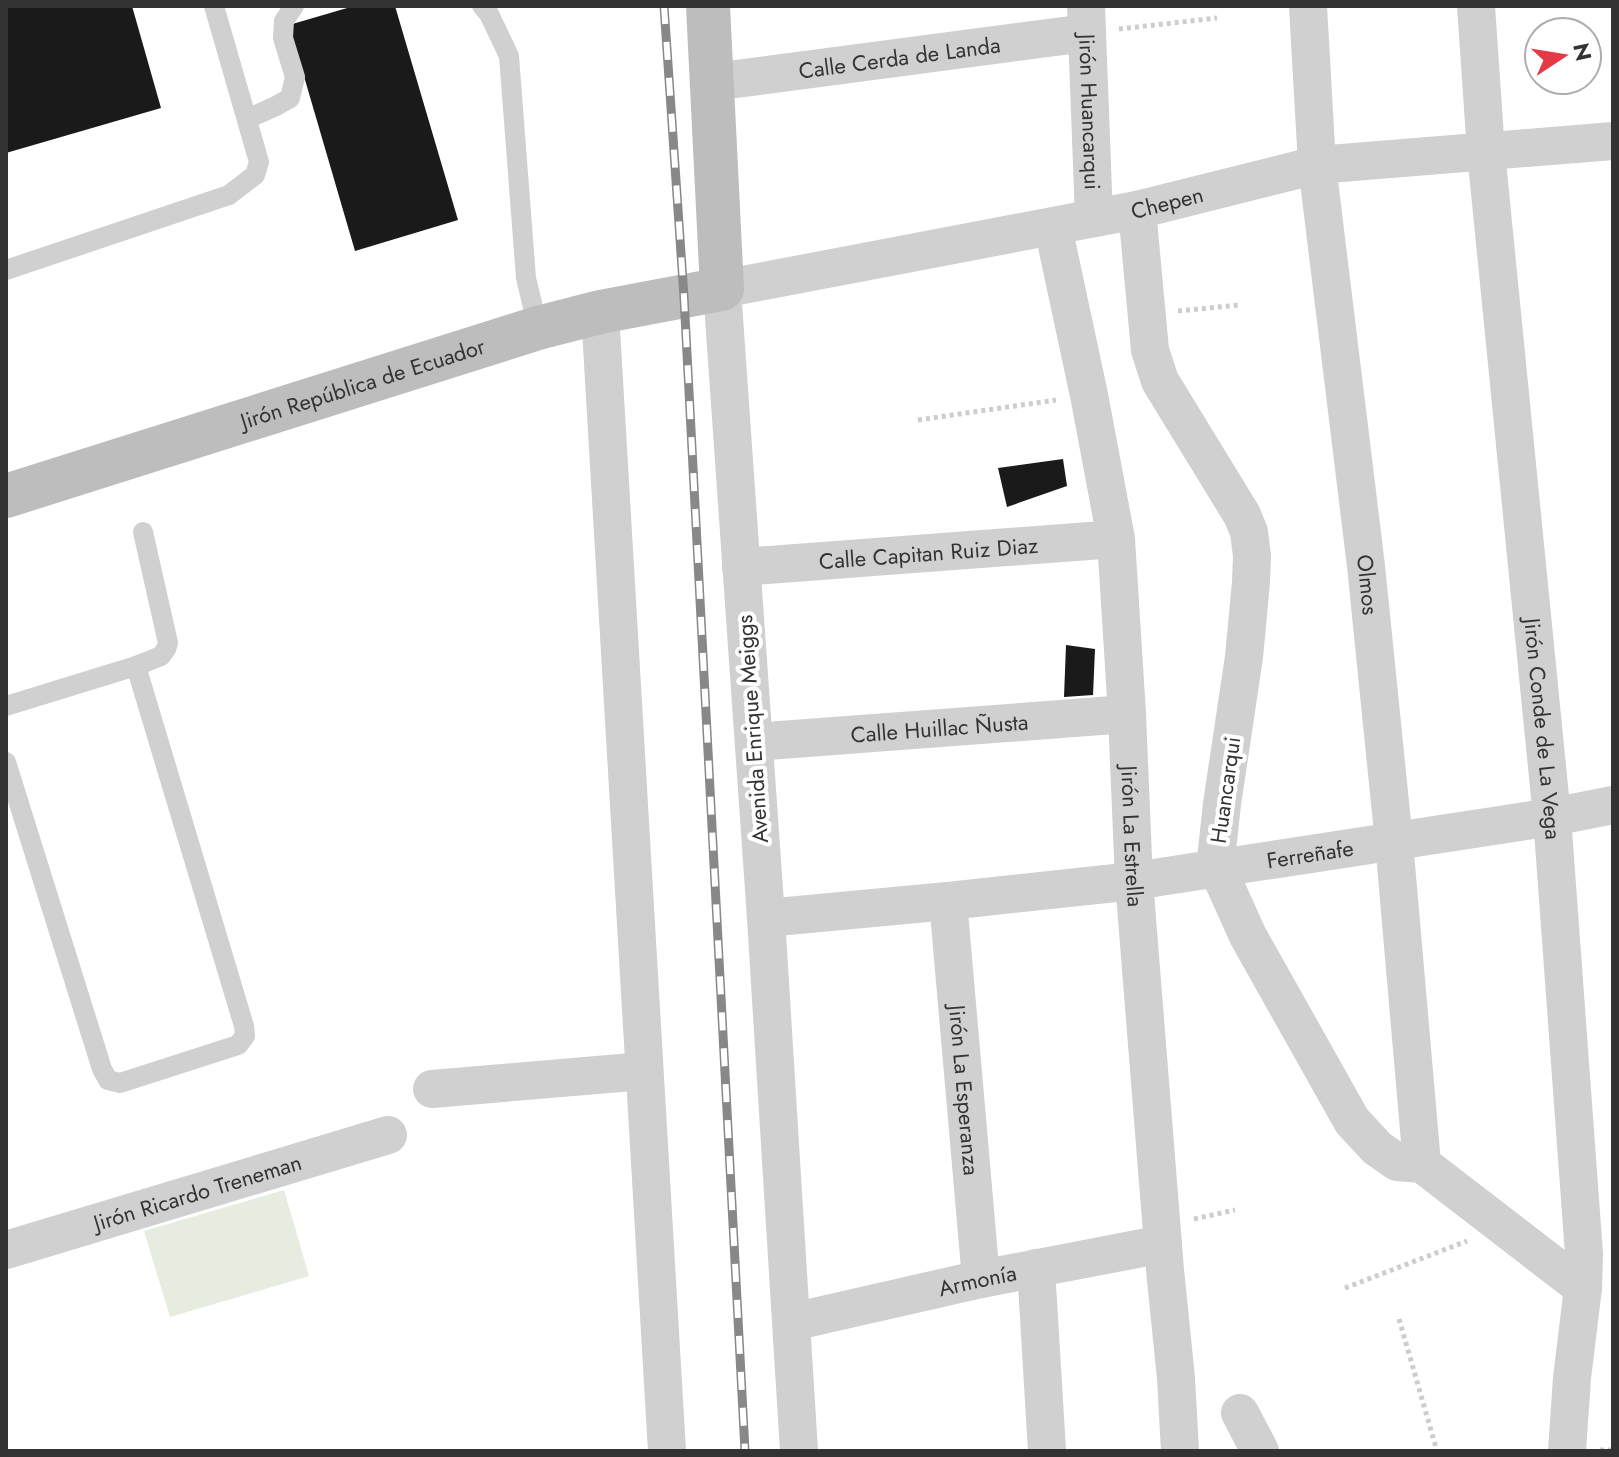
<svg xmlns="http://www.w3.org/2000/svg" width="1619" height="1457" viewBox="0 0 1619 1457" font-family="Jost,sans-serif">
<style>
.green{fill:#e6ecdf}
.building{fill:#1a1a1a}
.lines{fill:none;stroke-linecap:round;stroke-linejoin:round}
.path{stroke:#cdcdcd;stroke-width:5;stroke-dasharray:4 4;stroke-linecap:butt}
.lane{stroke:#d0d0d0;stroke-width:20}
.street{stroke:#d0d0d0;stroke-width:38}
.secondary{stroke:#bdbdbd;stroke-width:44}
.rail-casing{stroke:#888;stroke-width:9}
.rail{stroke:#fff;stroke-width:6;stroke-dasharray:18;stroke-linecap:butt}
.labels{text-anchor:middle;stroke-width:8;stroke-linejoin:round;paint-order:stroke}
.street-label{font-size:22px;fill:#333;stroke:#fff}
</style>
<rect width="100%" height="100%" fill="#fff"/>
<polygon class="green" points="284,1190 309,1276 170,1317 144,1231"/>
<g class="building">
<polygon points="6,6 132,6 161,108 6,153"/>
<polygon points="354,6 395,6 458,220 355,251 289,25"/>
<polygon points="1063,459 1067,486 1007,507 998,468"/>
<polygon points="1066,645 1095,649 1093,695 1064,697"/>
</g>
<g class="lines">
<g class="path">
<polyline points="1119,29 1217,18"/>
<polyline points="1178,311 1239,305"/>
<polyline points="918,420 1056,400"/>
<polyline points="1194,1219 1235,1210"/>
<polyline points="1345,1288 1467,1241"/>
<polyline points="1399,1319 1437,1451"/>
<polyline points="1600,1450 1613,1450"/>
</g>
<g class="lane">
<polyline points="482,6 489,14 509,56 526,278 538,328"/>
<polyline points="247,119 276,106 290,98 295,77 283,38 284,21 294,6"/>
<polyline points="6,270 229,195 255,175 259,162 214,6"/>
<polyline points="6,706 136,666 161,656 166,649 168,643 143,532"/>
<polyline points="6,762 102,1069 108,1080 120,1083 238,1045 245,1036 244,1026 136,666"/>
</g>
<g class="street">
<path id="s1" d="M1086,6l8,212"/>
<path id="s2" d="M1308,6l9,159 49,401 28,276 28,322"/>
<path id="s3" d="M1476,6l10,146 66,665 32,437 -1,34 -11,90 -5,73"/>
<path id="s4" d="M713,82l373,-49"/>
<polyline points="1137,210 1150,350 1160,381 1242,515 1249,532 1252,556 1251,582 1244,657 1222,804 1215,868 1221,876 1248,936 1352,1121 1377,1148 1397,1162 1422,1164 1583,1288"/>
<path id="s5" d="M1053,227l36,168 27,144 11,175 7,167 31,389 11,108 4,73"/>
<polyline points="600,312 667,1451"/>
<path id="s6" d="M741,567l375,-28"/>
<path id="s7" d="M754,742l373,-28"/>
<path id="s8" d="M948,901l33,378"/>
<path id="s9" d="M766,918l182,-17 186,-20 418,-64 61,-12"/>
<polyline points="432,1089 644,1071"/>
<path id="s10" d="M6,1250l382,-115"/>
<polyline points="1036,1268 1047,1451"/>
<path id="s11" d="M792,1322l189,-43 182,-35"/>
<polyline points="1240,1413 1260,1451"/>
<path id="s12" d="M799,1451l-33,-533 -44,-629 415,-79 180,-45 296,-24"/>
</g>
<path class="secondary" id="s13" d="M6,496l532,-168 62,-16 122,-23 -14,-283"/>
<g class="rail-casing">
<polyline id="rail" points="664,6 684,297 745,1451"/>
</g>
<use href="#rail" class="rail"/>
</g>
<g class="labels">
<g class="street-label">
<text dy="8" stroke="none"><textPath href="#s4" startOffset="188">Calle Cerda de Landa</textPath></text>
<text dy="8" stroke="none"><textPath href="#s1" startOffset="106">Jirón Huancarqui</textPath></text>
<text dy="8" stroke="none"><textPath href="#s12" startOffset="1618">Chepen</textPath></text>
<text dy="8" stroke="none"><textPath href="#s13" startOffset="374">Jirón República de Ecuador</textPath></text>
<text dy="8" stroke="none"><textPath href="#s6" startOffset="188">Calle Capitan Ruiz Diaz</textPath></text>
<text dy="8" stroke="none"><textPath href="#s2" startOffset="582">Olmos</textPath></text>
<text dy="8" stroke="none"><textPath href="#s7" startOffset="186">Calle Huillac Ñusta</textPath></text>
<text dy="8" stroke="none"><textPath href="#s3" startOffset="726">Jirón Conde de La Vega</textPath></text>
<text transform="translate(752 729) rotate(-94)" y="8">Avenida Enrique Meiggs</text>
<text transform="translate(1225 790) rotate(-82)" y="8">Huancarqui</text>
<text dy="8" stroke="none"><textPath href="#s5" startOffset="616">Jirón La Estrella</textPath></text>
<text dy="8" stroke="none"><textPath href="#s9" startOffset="548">Ferreñafe</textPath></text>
<text dy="8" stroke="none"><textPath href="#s8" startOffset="190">Jirón La Esperanza</textPath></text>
<text dy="8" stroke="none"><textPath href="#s10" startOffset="200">Jirón Ricardo Treneman</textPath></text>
<text dy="8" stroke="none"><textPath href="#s11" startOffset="190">Armonía</textPath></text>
</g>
</g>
<rect width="1619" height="1457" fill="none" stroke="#333333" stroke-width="16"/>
<g transform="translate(1563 56) rotate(78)"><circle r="38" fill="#ffffff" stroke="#adadad" stroke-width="2"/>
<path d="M0-6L14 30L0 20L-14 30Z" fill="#e63946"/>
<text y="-12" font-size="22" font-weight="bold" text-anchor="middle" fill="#333333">N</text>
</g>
</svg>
